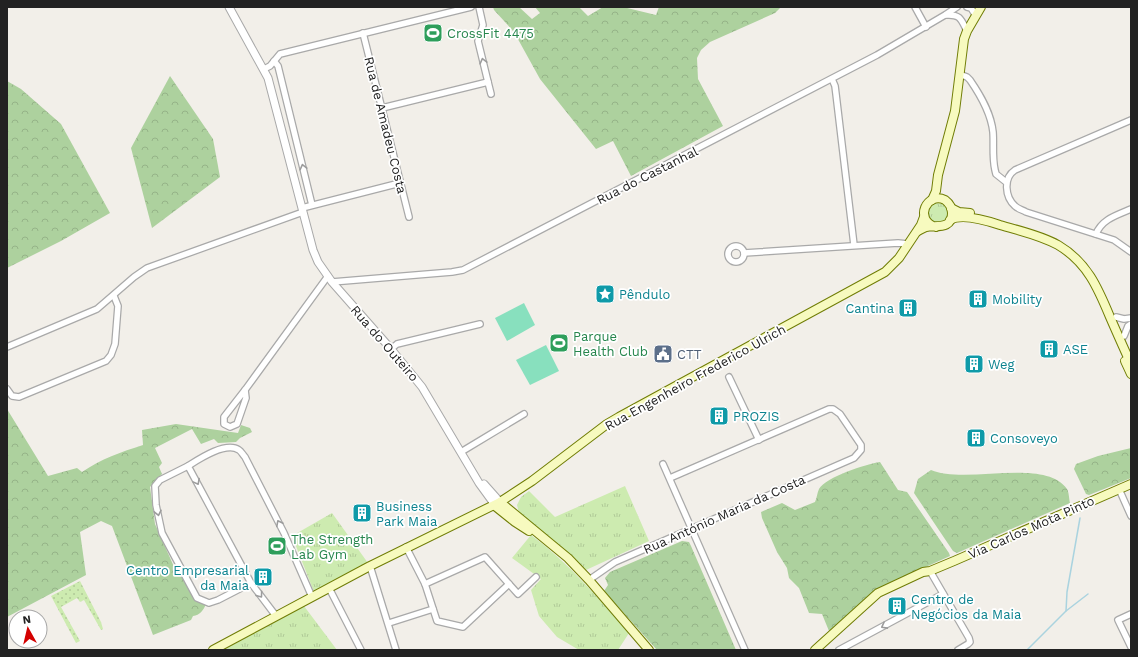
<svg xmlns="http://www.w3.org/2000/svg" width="1138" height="657" viewBox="0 0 1138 657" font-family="'Work Sans',sans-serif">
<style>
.grass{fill:url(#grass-tufts)}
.forest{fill:url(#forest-crowns)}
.garden{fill:url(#garden-dots)}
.pitch{fill:#88e0be}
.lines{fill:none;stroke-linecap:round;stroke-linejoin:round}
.stream{stroke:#aad3df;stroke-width:1.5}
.minor-casing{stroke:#a9a9a9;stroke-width:8}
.tertiary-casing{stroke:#a9a9a9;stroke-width:9}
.secondary-casing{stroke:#707d05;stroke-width:10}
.minor{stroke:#fff;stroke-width:5.5}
.tertiary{stroke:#fff;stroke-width:7}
.secondary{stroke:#f7fabf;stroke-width:8}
.oneway{stroke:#9c9c9c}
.labels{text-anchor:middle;stroke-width:3.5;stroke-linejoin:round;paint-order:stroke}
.leisure-label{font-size:13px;fill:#27864d;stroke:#fff;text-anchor:start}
.street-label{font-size:13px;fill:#222;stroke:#fff}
.culture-label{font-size:13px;fill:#0d838f;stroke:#fff;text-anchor:start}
.service-label{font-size:13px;fill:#4e5e75;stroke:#fff;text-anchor:start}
</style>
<defs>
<pattern id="grass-tufts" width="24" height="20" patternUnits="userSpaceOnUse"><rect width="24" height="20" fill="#cdebb0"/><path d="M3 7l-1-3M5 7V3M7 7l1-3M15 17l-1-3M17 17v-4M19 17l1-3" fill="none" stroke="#b0c997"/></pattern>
<pattern id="forest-crowns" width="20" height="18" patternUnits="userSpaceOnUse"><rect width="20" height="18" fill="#add19e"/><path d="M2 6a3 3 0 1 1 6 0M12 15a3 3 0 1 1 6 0" fill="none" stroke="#95b388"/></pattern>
<pattern id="garden-dots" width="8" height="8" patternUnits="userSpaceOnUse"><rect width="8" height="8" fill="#cdebb0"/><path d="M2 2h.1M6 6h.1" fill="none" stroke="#b0c997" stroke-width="1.8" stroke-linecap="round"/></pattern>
</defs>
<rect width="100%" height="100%" fill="#f2efe9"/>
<g class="grass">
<circle cx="938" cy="213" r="10"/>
<polygon points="625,486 649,541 586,570 519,513 517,505 521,497 529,491 555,517"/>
<polygon points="332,513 368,563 314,592 292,536"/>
<path d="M531,535c38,28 67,63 98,98l-11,17h-39l-22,-13 -18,-21 -8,-26 10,-11 -29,-21z"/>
<polygon points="304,606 337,650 226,650 225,649"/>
</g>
<g class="forest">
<polygon points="493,7 519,7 532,19 540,13 535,7 579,7 588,16 603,7 623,7 656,15 659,7 781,7 775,13 710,42 701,50 697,58 698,79 723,126 631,176 613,141 596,149 540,79 514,32 494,10"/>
<polygon points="170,76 213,139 220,177 152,228 131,148"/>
<polygon points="7,81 21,89 61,124 110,213 61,241 7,268"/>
<path d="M7,409l41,67 29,-8 5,4c19,-13 39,-20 61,-27l-1,-15 34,-6 62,9 3,-8 9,3 2,4 -12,6 -4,4 -18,1 -4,-4 -13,5 -9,-15 -37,19 7,15 -3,4 3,7 -12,13 5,37 20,45 10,12 10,20 11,3c-3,7 -6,11 -13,12l-2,4 -38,15 -41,-109 -11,-5 -21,11 6,43 -79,42z"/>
<polygon points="1131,448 1131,478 1089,495 1086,494 1074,469 1076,464 1098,456"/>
<path d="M880,462l18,28 9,2 42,61 1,3 -71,32 -50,43 -7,-17 -13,-1 -10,-25 -10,-10 -2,-10 -10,-16 -15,-34 -1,-6 21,-9 13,7 20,-8c2,-4 2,-9 4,-13 7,-12 47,-25 61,-27z"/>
<path d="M931,470c35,15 113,-13 136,19 2,3 2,10 3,14l-113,50 -4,-2 -39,-58 4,-14z"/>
<polygon points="682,541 689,542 691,546 736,650 657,650 604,591 608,585 605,578 610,572"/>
</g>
<polygon class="garden" points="80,581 101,622 103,629 101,630 84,600 80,602 77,598 61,607 80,641 76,643 51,596"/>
<g class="pitch">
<polygon points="524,303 535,325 507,341 495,318"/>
<polygon points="546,345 559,371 530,385 516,360"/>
</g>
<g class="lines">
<g class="stream">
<polyline points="1066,611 1088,594"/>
<polyline points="1027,650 1066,611 1067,592 1080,518"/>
</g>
<g class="minor-casing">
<g id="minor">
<polyline points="479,7 483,25 478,41 488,82"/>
<polyline points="915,7 926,27"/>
<polyline points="967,7 971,8 976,16"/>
<path d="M946,15c14,-1 15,4 21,16"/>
<polyline points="363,33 409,217"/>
<polyline points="274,61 278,66 312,205"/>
<polyline points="264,69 270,66 280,54 471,7"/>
<path d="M959,74l8,3 3,3c11,16 21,33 23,52 1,12 -1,25 2,38l1,4 10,8"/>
<polyline points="832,79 835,86 836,94 854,245"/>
<polyline points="382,108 488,82 491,94"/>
<path d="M1131,120l-116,50c-12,8 -10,27 0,36 3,3 8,4 11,6l88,28 17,12"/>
<polyline points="302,208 400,183"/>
<path d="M1096,234c6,-15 21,-19 35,-25"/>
<circle cx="736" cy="254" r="8"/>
<polyline points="744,253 898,243 908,244"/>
<polyline points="332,282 452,272 463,270 877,55 945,15 957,7"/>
<polyline points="1116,317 1124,319 1131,318"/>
<polyline points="1124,336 1128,326 1131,324"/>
<polyline points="7,347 97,309 134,277 147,268 303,212"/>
<polyline points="391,349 397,344 480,324"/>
<polyline points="729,377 759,440"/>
<polyline points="7,389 12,396 19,397 106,361 111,355 115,344 118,306 114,296"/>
<polyline points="245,390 328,276"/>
<polygon points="245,390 246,398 237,424 230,427 224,424 224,417"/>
<polyline points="461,452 524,414"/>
<polyline points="663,464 745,650"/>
<polyline points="188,466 160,480 155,486 156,505 162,533 197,598 209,603 218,600 251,583"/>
<polyline points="1119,489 1131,516"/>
<polyline points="406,547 425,584 437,621 463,627 509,584"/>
<polyline points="370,566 396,650"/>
<polyline points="930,571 969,638 970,642 968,644 958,650"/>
<polyline points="589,580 615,562 854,458 861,450 861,445 840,414 833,409 829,409 670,478"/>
<polyline points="425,584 485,557 518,594 536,577"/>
<polyline points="329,588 361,650"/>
<polyline points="1131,614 1118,620 1131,647"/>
<path d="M276,616l-25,-33 -63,-117c11,-7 38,-25 51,-16 2,1 4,5 6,7l39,76 28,64"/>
<polyline points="389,623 433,609"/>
<polyline points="839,650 943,594"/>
</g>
</g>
<g class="tertiary-casing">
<g id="tertiary">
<polyline points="229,7 268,78 303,212 313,250 318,262 332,282 391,349 422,387 479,483 495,505"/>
<polyline points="484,484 500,502"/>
</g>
</g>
<g class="secondary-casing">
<g id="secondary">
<polyline points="932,200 936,191 938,175 955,111 964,39 967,31 981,7"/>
<polyline points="951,208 959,212 970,213"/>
<path d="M950,220c12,-7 38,1 50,5 20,6 40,10 58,20 29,17 40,43 52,72 7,16 14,32 21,47"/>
<path d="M918,231c2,-1 5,-3 8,-4 10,-2 26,3 26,-14 0,-5 -3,-10 -7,-13 -18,-9 -32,20 -9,27"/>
<polyline points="1125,361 1131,374"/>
<polyline points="500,502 568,558 589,580 649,650"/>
<polyline points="495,506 515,522 529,531"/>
<polyline points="213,650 370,566 500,502 532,481 607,424 619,417 885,272 899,258 921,225 924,217"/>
<polyline points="815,650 878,593 923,572 930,571 954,561 1131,484"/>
</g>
</g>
<use href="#minor" class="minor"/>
<use href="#tertiary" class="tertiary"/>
<use href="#secondary" class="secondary"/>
</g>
<defs><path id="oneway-chevron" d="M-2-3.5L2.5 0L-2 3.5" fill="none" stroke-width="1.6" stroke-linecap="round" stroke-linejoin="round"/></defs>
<g class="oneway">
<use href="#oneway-chevron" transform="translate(483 61) rotate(-104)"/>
<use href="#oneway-chevron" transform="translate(303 167) rotate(-104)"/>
<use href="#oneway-chevron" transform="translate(197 482) rotate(62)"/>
<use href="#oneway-chevron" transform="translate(158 513) rotate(78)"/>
<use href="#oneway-chevron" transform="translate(279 523) rotate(-117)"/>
<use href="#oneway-chevron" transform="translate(260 595) rotate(54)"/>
<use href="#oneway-chevron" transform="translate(884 626) rotate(152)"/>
</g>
<defs>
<g id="stadium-square" transform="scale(1)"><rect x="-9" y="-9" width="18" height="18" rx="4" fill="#2e9e5b" stroke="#fff"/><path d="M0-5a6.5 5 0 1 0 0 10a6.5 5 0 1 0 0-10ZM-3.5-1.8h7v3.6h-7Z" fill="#fff"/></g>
<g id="sight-square" transform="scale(1)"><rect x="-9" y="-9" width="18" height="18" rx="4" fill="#0f9aa8" stroke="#fff"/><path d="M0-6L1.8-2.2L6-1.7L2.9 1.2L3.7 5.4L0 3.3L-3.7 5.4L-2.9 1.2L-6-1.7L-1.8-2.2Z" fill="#fff"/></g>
<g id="building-square" transform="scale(1)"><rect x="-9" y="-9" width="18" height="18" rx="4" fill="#0f9aa8" stroke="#fff"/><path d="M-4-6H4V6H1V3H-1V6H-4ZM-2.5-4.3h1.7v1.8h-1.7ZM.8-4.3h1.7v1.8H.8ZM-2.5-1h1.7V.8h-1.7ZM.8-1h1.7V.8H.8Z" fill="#fff"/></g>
<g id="civic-square" transform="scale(1)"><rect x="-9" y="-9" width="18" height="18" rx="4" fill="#5c6f8a" stroke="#fff"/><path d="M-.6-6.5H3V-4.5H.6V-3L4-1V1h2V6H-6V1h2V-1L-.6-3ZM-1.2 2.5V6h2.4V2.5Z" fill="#fff"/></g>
</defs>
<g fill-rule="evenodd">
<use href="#stadium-square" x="433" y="33"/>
<use href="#sight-square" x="605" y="294"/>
<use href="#building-square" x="978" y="299"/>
<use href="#building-square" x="908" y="308"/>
<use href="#stadium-square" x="559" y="343"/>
<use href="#building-square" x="1049" y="349"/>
<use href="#civic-square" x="663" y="354"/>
<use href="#building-square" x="974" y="364"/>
<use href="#building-square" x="719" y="416"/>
<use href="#building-square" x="976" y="438"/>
<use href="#building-square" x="362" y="513"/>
<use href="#stadium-square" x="277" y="546"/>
<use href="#building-square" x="263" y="577"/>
<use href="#building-square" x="897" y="606"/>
</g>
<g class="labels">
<g class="leisure-label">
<text x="447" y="38">CrossFit 4475</text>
<text x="573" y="341">Parque<tspan x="573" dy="15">Health Club</tspan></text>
<text x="291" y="544">The Strength<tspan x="291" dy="15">Lab Gym</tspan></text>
</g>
<g class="street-label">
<text transform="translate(386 125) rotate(76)" y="5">Rua de Amadeu Costa</text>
<text transform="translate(647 175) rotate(-27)" y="5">Rua do Castanhal</text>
<text transform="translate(385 343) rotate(49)" y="5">Rua do Outeiro</text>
<text transform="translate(695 377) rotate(-29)" y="5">Rua Engenheiro Frederico Ulrich</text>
<text transform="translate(724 514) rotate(-24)" y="5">Rua António Maria da Costa</text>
<text transform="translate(1031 527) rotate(-24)" y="5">Via Carlos Mota Pinto</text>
</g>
<g class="culture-label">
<text x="619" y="299">Pêndulo</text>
<text x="992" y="304">Mobility</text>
<text x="894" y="313" text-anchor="end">Cantina</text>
<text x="1063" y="354">ASE</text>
<text x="988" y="369">Weg</text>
<text x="733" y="421">PROZIS</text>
<text x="990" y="443">Consoveyo</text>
<text x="376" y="511">Business<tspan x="376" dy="15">Park Maia</tspan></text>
<text x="249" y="575" text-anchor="end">Centro Empresarial<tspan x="249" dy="15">da Maia</tspan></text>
<text x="911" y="604">Centro de<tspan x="911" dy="15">Negócios da Maia</tspan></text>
</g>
<g class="service-label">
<text x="677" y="359">CTT</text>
</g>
</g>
<rect width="1138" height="657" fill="none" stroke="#222222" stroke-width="16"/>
<g transform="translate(28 629) rotate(352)"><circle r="19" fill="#ffffff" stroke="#a7a7a7"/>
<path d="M0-3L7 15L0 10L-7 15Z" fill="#d40000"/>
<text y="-6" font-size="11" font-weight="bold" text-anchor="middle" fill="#222222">N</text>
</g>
</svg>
